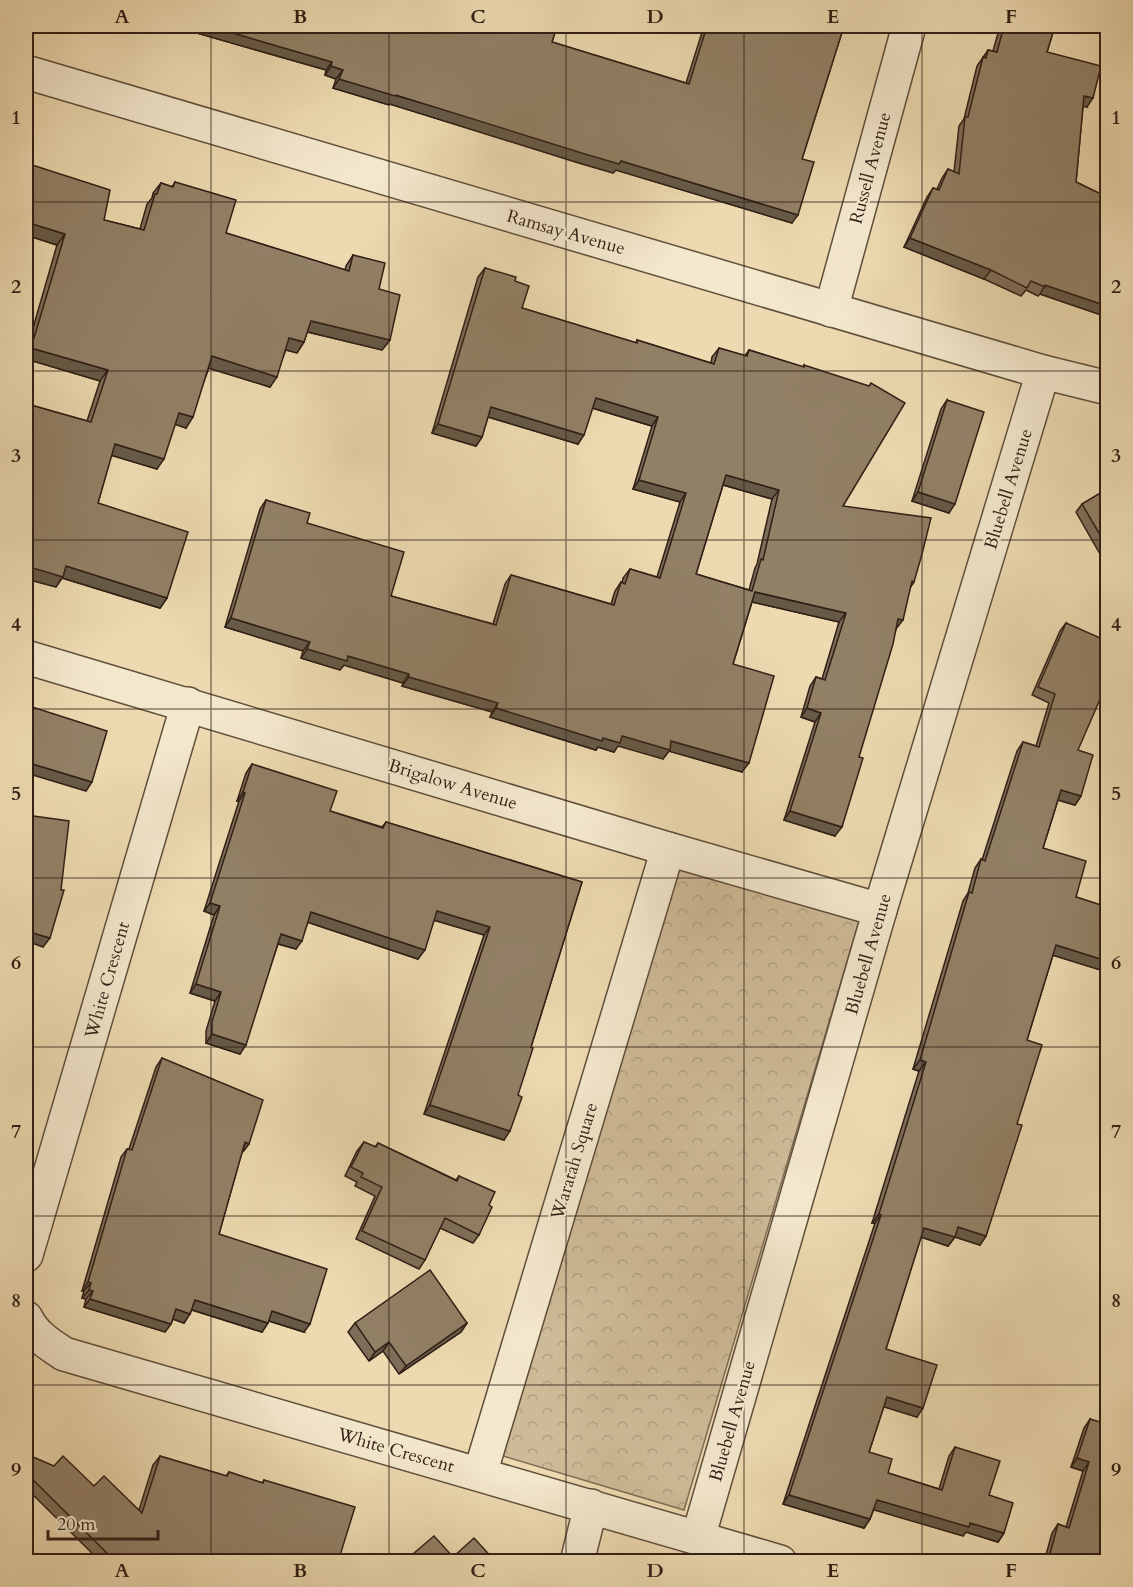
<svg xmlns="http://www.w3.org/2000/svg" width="1133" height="1587" viewBox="0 0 1133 1587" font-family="Cardo,serif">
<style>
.forest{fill:url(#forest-crowns);stroke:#7e6c56;stroke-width:1.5}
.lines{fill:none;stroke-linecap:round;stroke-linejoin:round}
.minor-casing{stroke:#5f4e3c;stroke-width:36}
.minor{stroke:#f3e7cc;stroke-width:33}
.wall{fill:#7e6e58;stroke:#301f16;stroke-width:1.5;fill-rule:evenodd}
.shaded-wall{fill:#665a47;stroke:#301f16;stroke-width:1.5}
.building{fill:#928066;stroke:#301f16;stroke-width:1.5;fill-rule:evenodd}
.grid{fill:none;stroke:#301f16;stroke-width:1.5;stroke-opacity:0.55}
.labels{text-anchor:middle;stroke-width:4.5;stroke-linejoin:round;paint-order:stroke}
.street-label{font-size:18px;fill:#301f16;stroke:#f3e7cc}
.neatline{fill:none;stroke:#301f16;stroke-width:2}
.grid-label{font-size:20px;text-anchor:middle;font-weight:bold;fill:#301f16}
</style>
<defs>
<pattern id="forest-crowns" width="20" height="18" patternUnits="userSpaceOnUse" patternTransform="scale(1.5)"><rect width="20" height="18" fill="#cdba96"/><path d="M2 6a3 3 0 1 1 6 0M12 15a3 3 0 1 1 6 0" fill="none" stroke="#b09f81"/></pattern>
</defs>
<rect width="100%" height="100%" fill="#eddab0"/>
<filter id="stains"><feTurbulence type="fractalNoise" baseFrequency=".00333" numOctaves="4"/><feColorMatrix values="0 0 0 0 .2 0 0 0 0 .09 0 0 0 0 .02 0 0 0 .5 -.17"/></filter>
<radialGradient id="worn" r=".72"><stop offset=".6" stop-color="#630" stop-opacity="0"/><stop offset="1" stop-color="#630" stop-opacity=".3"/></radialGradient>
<polygon class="forest" points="680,864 860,918 684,1510 503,1456"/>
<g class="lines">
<g class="minor-casing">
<g id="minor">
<polyline points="26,72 1043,372 1108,388"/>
<polyline points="831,310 909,26"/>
<polyline points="26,657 668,849 880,910"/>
<polyline points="26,1255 188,704"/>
<path d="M26,1318c8,17 23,26 38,36l716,208"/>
<polyline points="480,1474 668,849"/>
<polyline points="698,1538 880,910 1043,372"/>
<polyline points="577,1562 591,1506"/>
</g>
</g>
<use href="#minor" class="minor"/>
</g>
<g class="wall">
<polygon points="199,26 557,26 552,42 686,83 704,26 844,26 802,159 792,223 616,170 613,173 579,163 390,104 389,105 333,88 336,79 325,75 326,70 197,33"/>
<polygon points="1000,26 1055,26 1047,52 1087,107 1083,106 1076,182 1107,197 1107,317 1040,294 1038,296 1026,290 1021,296 984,279 904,247 927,197 933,188 937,189 942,178 948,169 954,172 959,126 964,119 977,66 988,50 993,51"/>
<polygon points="175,182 226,233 345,270 346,266 353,255 379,289 390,340 382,350 307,332 304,342 297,353 286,350 270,387 209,368 186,428 175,424 157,469 111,455 98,503 167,598 160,608 62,578 56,587 26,579 26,406 27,404 87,421 100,381 26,359 26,352 57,245 26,235 104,220 140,229 147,204 152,198 153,193 161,183 172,187"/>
<path d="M485,268l30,13 7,27 114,35 1,-3 74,23 1,-6 7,-9 26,8 4,-6 54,17 1,-2 39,141 71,76 -4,6 -14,41 -61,207 -51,-16 31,-98 -14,-5 9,-31 6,-9 6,2 17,-57 -87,-20 -19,62 9,108 -73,-21 -6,8 -45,-14 -4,7 -16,-5 -2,3 -106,-33 2,-5 -90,-26 1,-3 -59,-18 -4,5 -39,-12 2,-7 -78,-24 35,-118 6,-9 41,23 84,73 102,28 12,-40 6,-9 100,29 4,-13 6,-9 1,1 1,-5 7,-9 27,8 23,-75 -47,-13 19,-63 -60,-18 -14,36 -90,-27 -6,20 -6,9 -44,-13 46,-156zM723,485l49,14 -15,65 -2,4 -6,22 -53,-16z"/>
<polygon points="947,400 949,513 912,501 941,409"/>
<polygon points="1107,489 1107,550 1100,554 1076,512 1082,504"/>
<polygon points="1066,623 1081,796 1075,805 1058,800 1043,848 1076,897 1107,907 1107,972 1053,955 1027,1040 1017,1124 986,1236 980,1245 955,1237 948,1246 921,1237 886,1349 917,1417 884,1406 869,1452 888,1473 939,1489 949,1456 955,1447 989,1495 1004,1533 998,1542 966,1532 963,1536 874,1509 870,1519 864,1528 783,1504 875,1223 872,1223 919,1071 913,1069 963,901 968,893 975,868 981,859 982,860 1017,751 1023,742 1036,746 1049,703 1032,695 1060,631"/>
<polygon points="252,764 330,811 382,827 386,822 582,882 531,1047 504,1140 424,1114 484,935 434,920 418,959 308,922 296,949 278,944 240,1054 206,1043 206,1031 215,1001 190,993 214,915 204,911 239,801 237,801 246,773"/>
<polygon points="162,1058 242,1152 219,1234 304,1332 269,1321 262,1332 192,1310 184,1323 173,1319 171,1324 165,1332 84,1307 86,1299 82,1298 84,1291 82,1291 121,1157 127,1149 129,1149 156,1067"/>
<polygon points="364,1142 375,1147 378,1143 456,1180 459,1176 489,1205 479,1235 473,1243 440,1228 425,1260 419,1269 356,1239 375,1196 355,1186 357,1182 345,1176 357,1151"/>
<polygon points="355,1323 467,1323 461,1332 399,1374 383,1351 369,1361 348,1332"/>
<polygon points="1090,1419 1107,1562 1044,1562 1052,1533 1058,1524 1066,1527 1083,1471 1071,1467 1084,1428"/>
<polygon points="26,1454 94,1486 139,1510 153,1465 160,1456 226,1476 229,1472 262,1483 264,1480 338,1562 101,1562 26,1488"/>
</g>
<g class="shaded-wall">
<polygon points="202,26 209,26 332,62 326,70 197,33"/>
<polygon points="331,66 343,70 336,79 325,75"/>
<polygon points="339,79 621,161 798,215 792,223 616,170 613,173 579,163 390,104 389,105 333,88"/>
<polygon points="1084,96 1093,98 1087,107 1078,105"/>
<polygon points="26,222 65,234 57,245 26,235"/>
<polygon points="910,238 991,270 984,279 904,247"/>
<polygon points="1045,285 1107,306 1107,317 1040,294"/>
<polygon points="311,321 390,340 382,350 304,331"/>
<polygon points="289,338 304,342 297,353 282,349"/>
<polygon points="31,348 108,370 100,381 26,359 26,356"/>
<polygon points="212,356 277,377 270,387 205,367"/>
<polygon points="596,398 658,417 652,426 589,407"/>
<polygon points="491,407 584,435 578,444 485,416"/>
<polygon points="179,413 193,417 186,428 171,423"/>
<polygon points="438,424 482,437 476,446 432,433"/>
<polygon points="115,444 164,459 157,469 107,454"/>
<polygon points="726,475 779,490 772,499 720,484"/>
<polygon points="639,480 686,493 680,502 633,489"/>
<polygon points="918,492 955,504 949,513 912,501"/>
<polygon points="1107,544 1107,550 1100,554 1106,545"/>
<polygon points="26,566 66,566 167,598 160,608 62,578 56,587 26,579"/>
<polygon points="755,592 846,613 839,622 748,601"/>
<polygon points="231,618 310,642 303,651 225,627"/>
<polygon points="898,619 903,620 896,629 892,628"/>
<polygon points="307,649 348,656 409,674 403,683 344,665 340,670 301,658"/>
<polygon points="409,677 498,703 492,712 402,686"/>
<polygon points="496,708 603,738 622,736 671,741 749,763 742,772 669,751 663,759 618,746 614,752 598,747 596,750 490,717"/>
<polygon points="807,708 821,713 815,722 801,717"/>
<polygon points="26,762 92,782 86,791 26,773"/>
<polygon points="1061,790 1081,796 1075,805 1055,799"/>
<polygon points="243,792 245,793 239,801 237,801"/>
<polygon points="790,811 842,827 835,836 784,820"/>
<polygon points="210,903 220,906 214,915 204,911"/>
<polygon points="437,911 490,927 484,935 430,919"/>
<polygon points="311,912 425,950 418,959 304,921"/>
<polygon points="26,931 50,938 43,947 26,941"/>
<polygon points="281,934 302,941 296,949 275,943"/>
<polygon points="1056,945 1107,961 1107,972 1049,954"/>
<polygon points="196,984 221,992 215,1001 190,993"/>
<polygon points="212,1034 246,1045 240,1054 206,1043"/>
<polygon points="920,1060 926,1062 919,1071 913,1069"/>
<polygon points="430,1105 510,1131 504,1140 424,1114"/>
<polygon points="245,1142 249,1144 243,1152"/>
<polygon points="879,1214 881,1215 875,1223 872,1223"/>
<polygon points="958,1227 986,1236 980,1245 952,1236"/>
<polygon points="924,1228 955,1237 948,1246 918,1236"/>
<polygon points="88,1282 91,1283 84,1291 82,1291"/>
<polygon points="89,1290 93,1291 86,1299 82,1298"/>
<polygon points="90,1299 171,1324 165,1332 84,1307"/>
<polygon points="195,1300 268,1323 262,1332 189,1309"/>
<polygon points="176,1309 190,1314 184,1323 170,1318"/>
<polygon points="272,1311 310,1324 304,1332 266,1320"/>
<polygon points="467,1323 461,1332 399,1374 406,1366"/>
<polygon points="389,1342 383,1351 369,1361 375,1352"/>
<polygon points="887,1397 923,1408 917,1417 881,1406"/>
<polygon points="1077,1458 1089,1462 1083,1471 1071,1467"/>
<polygon points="789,1495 870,1519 864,1528 783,1504"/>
<polygon points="877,1500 970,1523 1004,1533 998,1542 966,1532 963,1536 871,1509"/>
<polygon points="110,1556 128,1562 106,1562"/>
</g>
<g class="building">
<polygon points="209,26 557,26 552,42 689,84 707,26 844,26 802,159 814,162 798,215 621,161 619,164 585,154 396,95 395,96 339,79 343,70 331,66 332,62"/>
<polygon points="1004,26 1055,26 1047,52 1101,66 1093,98 1084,96 1076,182 1107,197 1107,306 1045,285 1045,287 1031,281 1027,288 991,270 910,238 933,188 939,190 948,169 959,174 965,117 968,117 983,57 986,58 988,50 997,52"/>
<polygon points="26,163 110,190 104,220 144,230 155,194 157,194 161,183 173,187 175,182 236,200 226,233 349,271 353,255 385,263 379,289 400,295 390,340 311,321 304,342 289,338 277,377 212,356 193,417 179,413 164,459 115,444 98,503 188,532 167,598 66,566 63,577 26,566 26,409 27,404 91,422 108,370 31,348 65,234 26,222"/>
<path d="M485,268l31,9 -1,4 14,5 -7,22 115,35v-3l77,24 5,-16 28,8 2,-6 55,17v-2l65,21 2,-3 34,20 -62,103 88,12 -9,36 -8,28 -2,-1 -9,39 -5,-1 -5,25 -34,113 4,1 -21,69 -52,-16 31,-98 -14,-5 9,-31 9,3 21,-67 -91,-21 -22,72 41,12 -25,87 -78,-22 -1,9 -48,-14 -2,7 -17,-5 -1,3 -106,-33 2,-5 -89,-26v-3l-61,-18 -1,5 -40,-12 3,-7 -79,-24 35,-118 44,13 -3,10 97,29 -13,44 105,29 15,-50 103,30 7,-23 4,2 5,-15 30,9 26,-85 -47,-13 19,-63 -62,-19 -12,37 -93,-28 -9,30 -44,-13zM726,475l53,15 -16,70 -2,-1 -9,32 -56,-17z"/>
<polygon points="947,400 984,412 955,504 918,492"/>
<polygon points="1107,489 1107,544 1106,545 1082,504"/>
<polygon points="1066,623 1107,641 1107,683 1078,750 1093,755 1081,796 1061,790 1043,848 1086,861 1076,897 1107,907 1107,961 1056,945 1027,1040 1042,1045 1017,1124 1022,1125 986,1236 958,1227 955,1237 924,1228 886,1349 937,1365 923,1408 887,1397 869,1452 892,1459 888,1473 942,1490 955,1447 1000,1461 989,1495 1013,1503 1004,1533 970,1523 969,1527 877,1500 870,1519 789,1495 881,1215 879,1214 926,1062 920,1060 969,892 972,893 981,859 985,861 1023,742 1039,747 1055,694 1038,687"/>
<polygon points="26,705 107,731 92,782 26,762"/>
<polygon points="252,764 337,791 330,811 383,828 386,822 582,882 531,1047 533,1048 518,1095 522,1097 510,1131 430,1105 490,927 437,911 425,950 311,912 302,941 281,934 246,1045 212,1034 212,1022 221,992 196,984 220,906 210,903 245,793 243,792"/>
<polygon points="26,815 69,821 61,890 64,890 50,938 26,931"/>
<polygon points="162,1058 263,1100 249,1144 245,1142 219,1234 327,1269 310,1324 272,1311 268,1323 195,1300 190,1314 176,1309 171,1324 90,1299 93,1291 89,1290 91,1283 88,1282 127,1149 132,1150"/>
<polygon points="364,1142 376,1147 378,1143 457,1181 459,1176 495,1192 489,1205 492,1207 479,1235 445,1218 425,1260 362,1231 382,1187 361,1177 363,1173 351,1167"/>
<polygon points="430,1270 467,1323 406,1366 389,1342 375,1352 355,1323"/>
<polygon points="1090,1419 1107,1424 1107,1562 1051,1562 1048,1561 1058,1524 1069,1528 1089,1462 1077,1458"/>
<polygon points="26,1454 54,1466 63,1456 94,1486 104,1476 142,1513 160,1456 227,1476 229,1472 263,1483 264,1480 355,1507 338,1562 128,1562 110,1556 26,1473"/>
<polygon points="434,1536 453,1557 474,1538 496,1562 407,1562 406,1560"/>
</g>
<path class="grid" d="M211,26v1536M389,26v1536M566,26v1536M744,26v1536M922,26v1536M26,202h1082M26,371h1082M26,540h1082M26,709h1082M26,878h1082M26,1047h1082M26,1216h1082M26,1385h1082"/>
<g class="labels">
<g class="street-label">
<text transform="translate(870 168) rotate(-75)" y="6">Russell Avenue</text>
<text transform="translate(566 232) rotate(16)" y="6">Ramsay Avenue</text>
<text transform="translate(1008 489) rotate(-73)" y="6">Bluebell Avenue</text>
<text transform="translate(453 784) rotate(17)" y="6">Brigalow Avenue</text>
<text transform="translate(868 954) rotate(-74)" y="6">Bluebell Avenue</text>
<text transform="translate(107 980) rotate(-74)" y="6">White Crescent</text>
<text transform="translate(574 1161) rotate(-73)" y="6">Waratah Square</text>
<text transform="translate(732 1421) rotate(-74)" y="6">Bluebell Avenue</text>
<text transform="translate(396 1450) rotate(16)" y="6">White Crescent</text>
</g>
</g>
<rect width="1133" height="1587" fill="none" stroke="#eddab0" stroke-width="66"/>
<path d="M48 1530v9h110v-9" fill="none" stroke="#301f16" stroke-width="3"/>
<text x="57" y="1530" font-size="18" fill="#301f16" stroke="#f3e7cc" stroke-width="4.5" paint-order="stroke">20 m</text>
<rect x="33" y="33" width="1067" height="1521" class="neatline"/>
<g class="grid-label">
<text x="122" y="23">A</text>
<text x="300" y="23">B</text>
<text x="478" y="23">C</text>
<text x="655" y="23">D</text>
<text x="833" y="23">E</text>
<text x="1011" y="23">F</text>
<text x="16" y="124">1</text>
<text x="1116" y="124">1</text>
<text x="16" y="293">2</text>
<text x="1116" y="293">2</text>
<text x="16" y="462">3</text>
<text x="1116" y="462">3</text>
<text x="16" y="631">4</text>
<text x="1116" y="631">4</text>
<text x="16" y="800">5</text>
<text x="1116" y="800">5</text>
<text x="16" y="969">6</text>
<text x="1116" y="969">6</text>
<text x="16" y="1138">7</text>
<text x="1116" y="1138">7</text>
<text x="16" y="1307">8</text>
<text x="1116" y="1307">8</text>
<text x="16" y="1476">9</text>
<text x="1116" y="1476">9</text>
<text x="122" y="1577">A</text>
<text x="300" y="1577">B</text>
<text x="478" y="1577">C</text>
<text x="655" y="1577">D</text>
<text x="833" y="1577">E</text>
<text x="1011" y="1577">F</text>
</g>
<rect width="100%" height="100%" filter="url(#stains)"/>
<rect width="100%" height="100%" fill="url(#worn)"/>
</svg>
